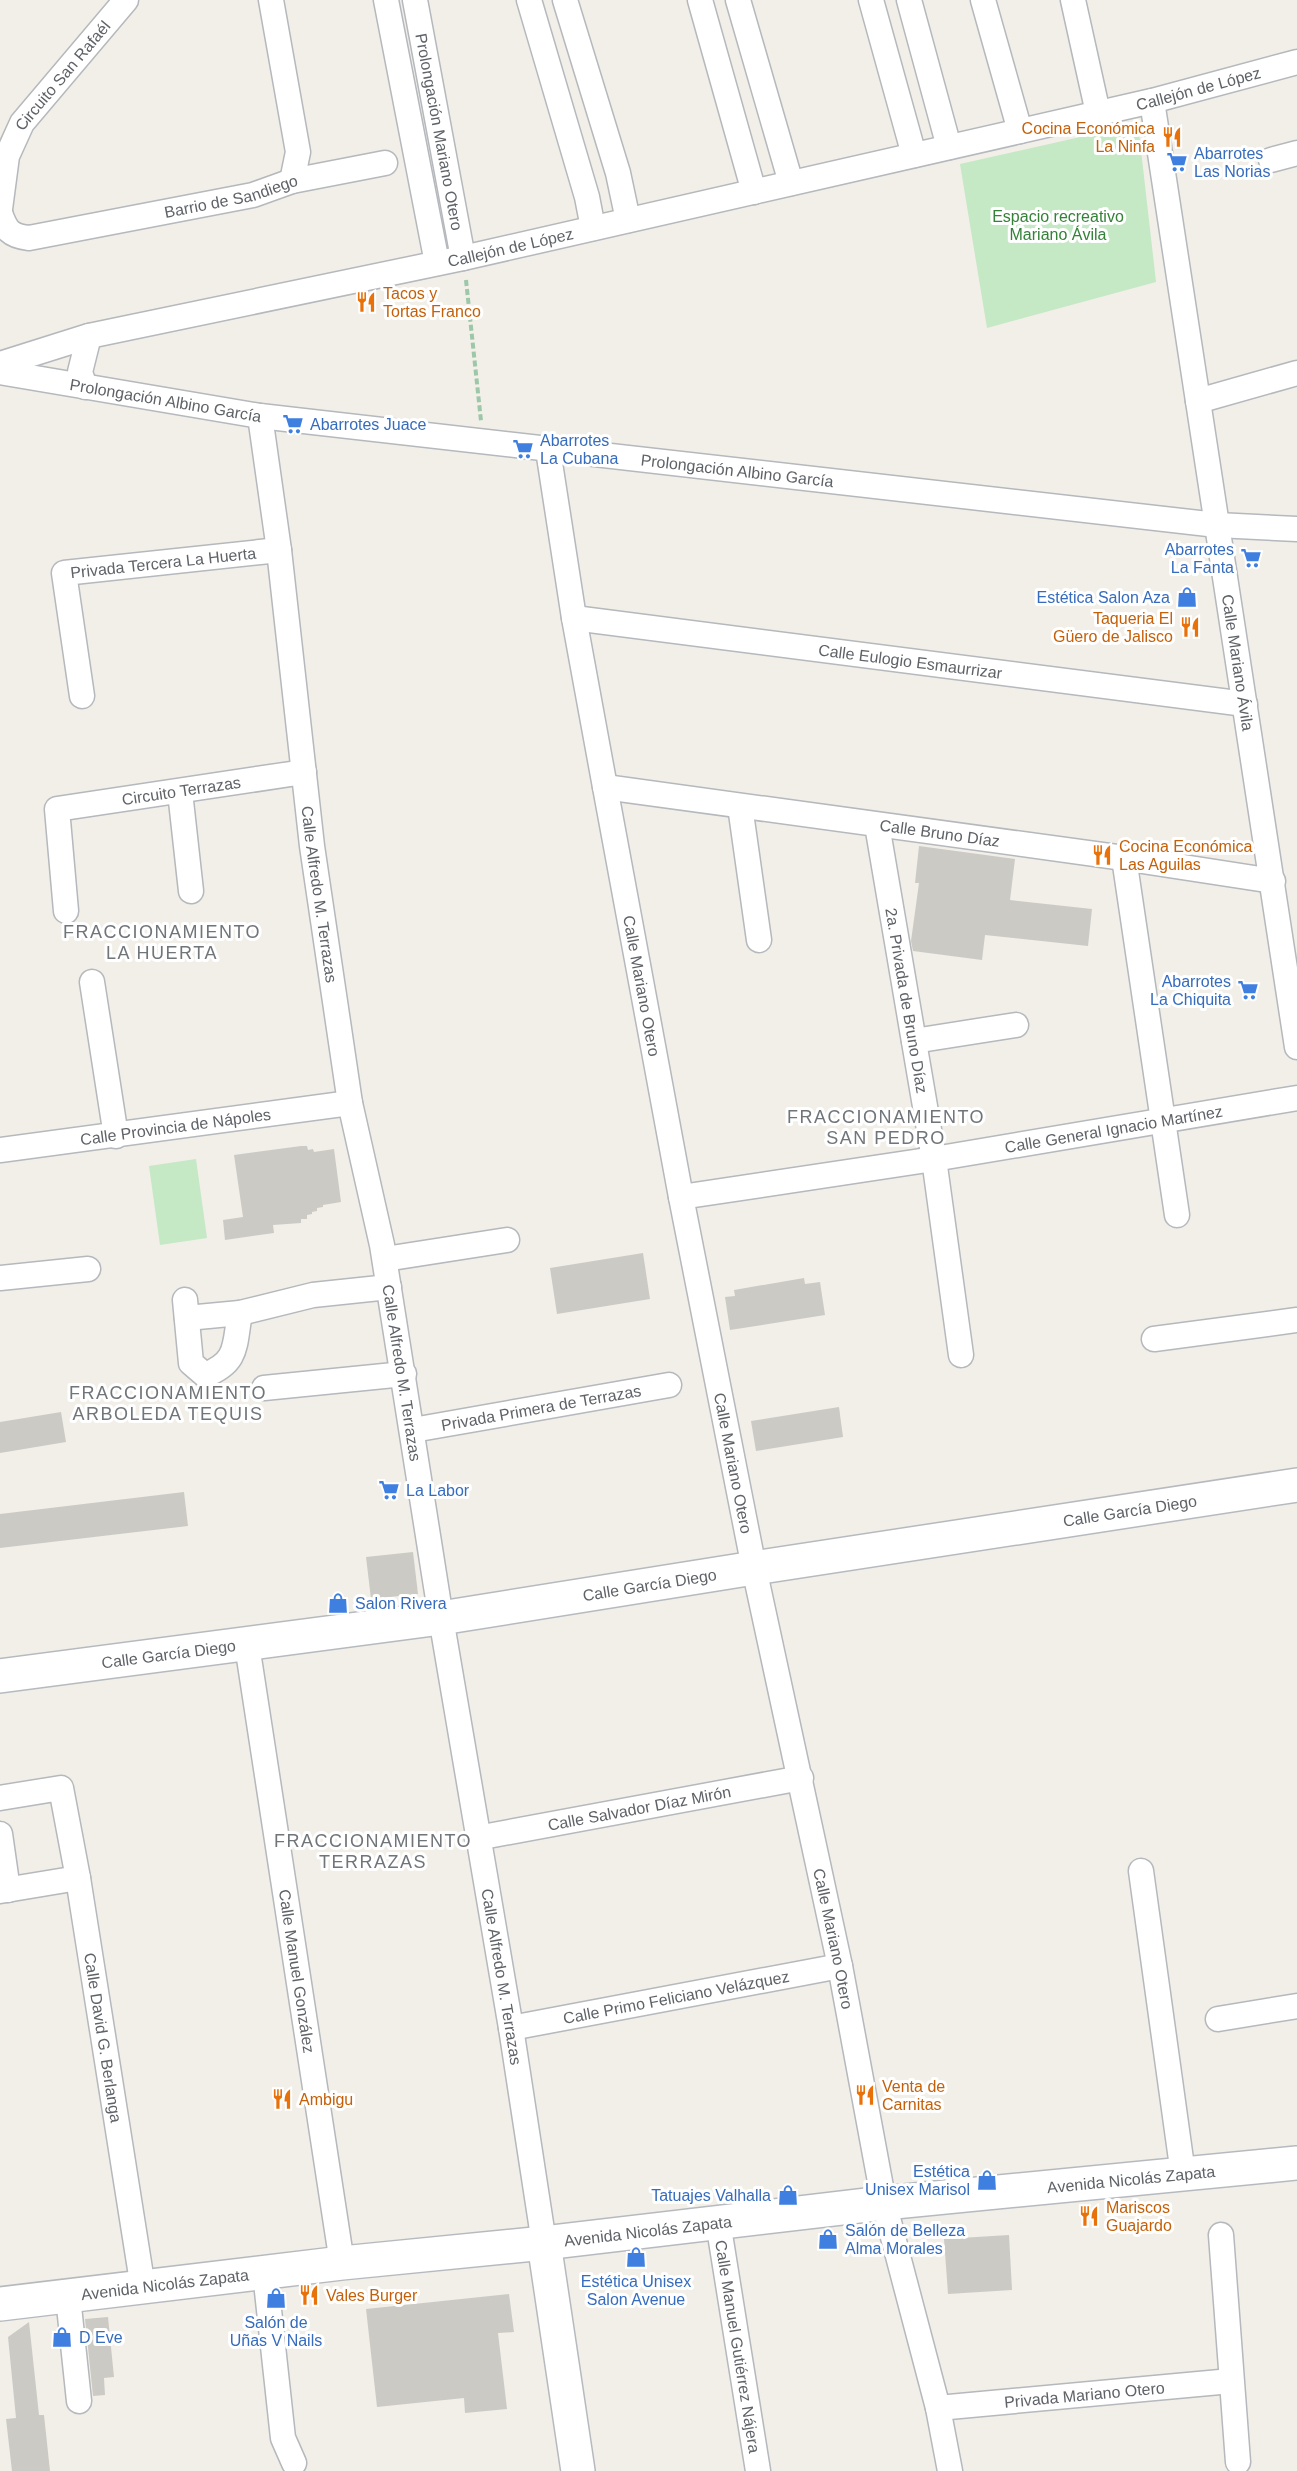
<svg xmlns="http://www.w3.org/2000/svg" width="1297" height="2471" viewBox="0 0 1297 2471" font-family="Helvetica,sans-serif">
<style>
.green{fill:#c5e8c5}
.building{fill:#cccac5}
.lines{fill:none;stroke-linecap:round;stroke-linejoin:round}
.street-casing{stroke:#b5b8bc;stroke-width:27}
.secondary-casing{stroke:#b6babf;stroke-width:36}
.path{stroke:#9cc7a9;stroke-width:4;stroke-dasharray:6 3;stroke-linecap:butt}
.street{stroke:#fff;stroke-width:24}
.secondary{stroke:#fff;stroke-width:33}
.labels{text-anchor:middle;stroke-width:6;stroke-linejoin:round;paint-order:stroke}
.street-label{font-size:16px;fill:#5f6368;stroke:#fff}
.food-label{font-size:16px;fill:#c56008;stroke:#fff;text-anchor:start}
.shop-label{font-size:16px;fill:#366cbe;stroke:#fff;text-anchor:start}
.park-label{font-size:16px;fill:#348238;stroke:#fff}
.neighbourhood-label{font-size:18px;letter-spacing:1.5px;fill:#70757a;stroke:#fff}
</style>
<rect width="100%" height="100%" fill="#f1efe8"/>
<g class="green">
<polygon points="1138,124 1156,282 987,328 960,164"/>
<polygon points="196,1159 207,1238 160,1245 149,1166"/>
</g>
<g class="building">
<polygon points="919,846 1015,859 1010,900 1092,909 1088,946 985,935 982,960 913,951 911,941 919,883 915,883"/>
<polygon points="301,1146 307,1146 308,1150 313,1149 314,1152 334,1149 341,1202 323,1205 323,1207 317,1208 317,1211 312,1212 312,1214 307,1215 307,1219 301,1219 301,1223 273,1225 274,1233 225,1240 223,1220 243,1217 234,1155"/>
<polygon points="643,1253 650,1299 557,1314 550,1268"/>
<polygon points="804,1278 805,1284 820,1282 825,1315 730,1330 725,1297 735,1296 734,1290"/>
<polygon points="839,1407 843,1437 756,1451 751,1421"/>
<polygon points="61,1412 66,1442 0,1453 0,1422"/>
<polygon points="184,1492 188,1526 0,1548 0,1514"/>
<polygon points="413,1552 418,1594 371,1599 366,1557"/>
<polygon points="1009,2235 1012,2290 948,2294 944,2239"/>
<polygon points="509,2294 514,2332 498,2333 507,2409 465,2413 464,2398 377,2407 366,2309"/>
<polygon points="108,2317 114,2377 104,2378 105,2395 93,2396 85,2319"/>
<polygon points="29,2322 39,2415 44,2415 50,2471 12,2471 6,2419 16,2418 8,2337"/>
</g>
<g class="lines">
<g class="street-casing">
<g id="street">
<polyline points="271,0 298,152 292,181"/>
<polyline points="386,0 437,263"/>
<path id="s1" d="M415,0l48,258"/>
<polyline points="529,0 587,197 593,228"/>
<polyline points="565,0 618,173 628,220"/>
<polyline points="700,0 754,192"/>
<polyline points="738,0 791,183"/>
<polyline points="871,0 914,155"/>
<polyline points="909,0 949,147"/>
<polyline points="983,0 1020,131"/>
<polyline points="1073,0 1098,113"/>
<path id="s2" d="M1152,101l145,946"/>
<polyline points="1271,160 1297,153"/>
<path id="s3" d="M0,209l7,-53 15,-33 104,-123"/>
<path id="s4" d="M0,213c6,17 10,23 29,25l224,-43 39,-14 93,-18"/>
<path id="s5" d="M0,364l89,-28 374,-78 689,-157 145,-39"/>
<path id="s6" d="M0,372l260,44 957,109 80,4"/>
<polyline points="85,387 80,372 89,336"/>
<polyline points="1198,401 1297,373"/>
<path id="s7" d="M260,416l19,134 33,296 38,257 32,142 59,373 70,410 33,215"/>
<path id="s8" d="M548,450l26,168 31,169 76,410 73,371 86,398 44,237 54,205 12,63"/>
<path id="s9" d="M574,618l671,86"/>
<path id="s10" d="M82,696l-18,-123 215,-23"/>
<path id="s11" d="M605,787l519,71 149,23"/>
<polyline points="180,792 191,891"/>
<polyline points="740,806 759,940"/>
<path id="s12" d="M877,825l57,334 27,196"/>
<polyline points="1124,858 1177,1215"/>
<path id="s13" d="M66,911l-9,-102 247,-37"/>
<polyline points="92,982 116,1136"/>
<polyline points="914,1041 1016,1025"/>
<path id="s14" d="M0,1150l350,-47"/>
<path id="s15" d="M681,1197l253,-38 363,-61"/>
<polyline points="385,1259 507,1240"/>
<polyline points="0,1278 88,1269"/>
<path d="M185,1300l6,63 14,12c34,-13 29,-30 35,-62"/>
<polyline points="187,1318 240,1313 313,1295 389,1287"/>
<polyline points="1154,1339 1297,1320"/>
<polyline points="264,1388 404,1374"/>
<path id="s16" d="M413,1430l256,-45"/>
<path id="s17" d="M247,1645l95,618"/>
<path id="s18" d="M0,1798l61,-10 17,90 65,410"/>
<polyline points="0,1834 8,1890"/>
<path id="s19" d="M477,1838l324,-60"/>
<polyline points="1141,1871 1183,2174"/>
<polyline points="0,1891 78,1878"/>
<polyline points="1218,2019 1297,2006"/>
<path id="s20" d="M511,2028l329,-62"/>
<path id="s21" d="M718,2222l40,249"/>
<polyline points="1221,2235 1238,2462"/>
<polyline points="265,2273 283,2438 294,2463"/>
<polyline points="68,2297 79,2401"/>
<path id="s22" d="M938,2408l293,-27"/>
</g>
</g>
<g class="secondary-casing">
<g id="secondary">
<path id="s23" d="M0,1676l441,-58 313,-50 543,-83"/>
<polyline points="544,2243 578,2471"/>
<path id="s24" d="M0,2304l342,-41 202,-20 340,-40 413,-40"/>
</g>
</g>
<polyline class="path" points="466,280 481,421"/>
<use href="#street" class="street"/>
<use href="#secondary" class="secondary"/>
</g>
<defs>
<g id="restaurant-bare" transform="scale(1.62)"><path d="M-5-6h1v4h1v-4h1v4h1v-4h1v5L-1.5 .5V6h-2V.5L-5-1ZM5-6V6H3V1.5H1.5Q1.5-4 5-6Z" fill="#e8710a" stroke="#fff" stroke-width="2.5" paint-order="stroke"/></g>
<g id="supermarket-bare" transform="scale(1.62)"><path d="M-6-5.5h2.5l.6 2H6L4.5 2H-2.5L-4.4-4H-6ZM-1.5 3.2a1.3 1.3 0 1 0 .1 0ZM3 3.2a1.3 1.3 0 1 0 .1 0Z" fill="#3f7fe0" stroke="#fff" stroke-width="2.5" paint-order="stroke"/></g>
<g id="shop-bare" transform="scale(1.62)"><path d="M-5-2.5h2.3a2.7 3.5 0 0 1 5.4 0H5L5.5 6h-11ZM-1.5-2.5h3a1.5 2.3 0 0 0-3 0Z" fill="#3f7fe0" stroke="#fff" stroke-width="2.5" paint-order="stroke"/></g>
</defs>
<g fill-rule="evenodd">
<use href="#restaurant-bare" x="1172" y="137"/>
<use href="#supermarket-bare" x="1177" y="162"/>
<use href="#restaurant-bare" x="366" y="302"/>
<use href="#supermarket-bare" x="293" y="424"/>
<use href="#supermarket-bare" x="523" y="449"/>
<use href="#supermarket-bare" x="1251" y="558"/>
<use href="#shop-bare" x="1187" y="597"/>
<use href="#restaurant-bare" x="1190" y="627"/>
<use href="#restaurant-bare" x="1102" y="855"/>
<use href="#supermarket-bare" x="1248" y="990"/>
<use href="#supermarket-bare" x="389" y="1490"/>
<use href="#shop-bare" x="338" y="1603"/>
<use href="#restaurant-bare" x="865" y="2095"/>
<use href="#restaurant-bare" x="282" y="2099"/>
<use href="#shop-bare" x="987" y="2180"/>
<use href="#shop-bare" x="788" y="2195"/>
<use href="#restaurant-bare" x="1089" y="2216"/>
<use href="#shop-bare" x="828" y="2239"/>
<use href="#shop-bare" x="636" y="2257"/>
<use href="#restaurant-bare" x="309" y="2295"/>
<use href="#shop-bare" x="276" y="2298"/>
<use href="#shop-bare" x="62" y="2337"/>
</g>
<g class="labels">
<g class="street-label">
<text dy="6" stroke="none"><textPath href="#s3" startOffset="152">Circuito San Rafaél</textPath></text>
<text dy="6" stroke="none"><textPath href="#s5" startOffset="1230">Callejón de López</textPath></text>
<text dy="6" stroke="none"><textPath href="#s1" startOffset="134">Prolongación Mariano Otero</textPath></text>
<text dy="6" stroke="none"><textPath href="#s4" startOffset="248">Barrio de Sandiego</textPath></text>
<text dy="6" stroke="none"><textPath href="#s5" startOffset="524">Callejón de López</textPath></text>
<text dy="6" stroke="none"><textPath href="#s6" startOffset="168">Prolongación Albino García</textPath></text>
<text dy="6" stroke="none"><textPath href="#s6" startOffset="744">Prolongación Albino García</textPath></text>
<text dy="6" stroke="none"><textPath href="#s10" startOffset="224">Privada Tercera La Huerta</textPath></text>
<text dy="6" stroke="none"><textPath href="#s9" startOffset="339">Calle Eulogio Esmaurrizar</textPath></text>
<text dy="6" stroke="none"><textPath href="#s2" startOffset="568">Calle Mariano Ávila</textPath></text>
<text dy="6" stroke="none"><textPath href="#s13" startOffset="228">Circuito Terrazas</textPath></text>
<text dy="6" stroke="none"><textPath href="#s11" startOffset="338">Calle Bruno Díaz</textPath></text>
<text dy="6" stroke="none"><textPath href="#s7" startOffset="482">Calle Alfredo M. Terrazas</textPath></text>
<text dy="6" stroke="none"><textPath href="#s8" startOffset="544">Calle Mariano Otero</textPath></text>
<text dy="6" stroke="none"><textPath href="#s12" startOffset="178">2a. Privada de Bruno Díaz</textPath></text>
<text dy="6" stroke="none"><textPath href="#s14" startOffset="177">Calle Provincia de Nápoles</textPath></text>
<text dy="6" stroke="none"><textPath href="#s15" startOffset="438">Calle General Ignacio Martínez</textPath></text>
<text dy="6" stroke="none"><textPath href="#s7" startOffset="968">Calle Alfredo M. Terrazas</textPath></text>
<text dy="6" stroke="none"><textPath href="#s16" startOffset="130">Privada Primera de Terrazas</textPath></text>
<text dy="6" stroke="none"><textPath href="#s8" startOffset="1030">Calle Mariano Otero</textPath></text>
<text dy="6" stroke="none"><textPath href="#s23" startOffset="1142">Calle García Diego</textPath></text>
<text dy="6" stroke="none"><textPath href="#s23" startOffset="656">Calle García Diego</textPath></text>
<text dy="6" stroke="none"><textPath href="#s23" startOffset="170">Calle García Diego</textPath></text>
<text dy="6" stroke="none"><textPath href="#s19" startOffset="165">Calle Salvador Díaz Mirón</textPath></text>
<text dy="6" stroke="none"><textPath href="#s8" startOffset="1516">Calle Mariano Otero</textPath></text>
<text dy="6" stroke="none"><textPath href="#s17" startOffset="330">Calle Manuel González</textPath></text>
<text dy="6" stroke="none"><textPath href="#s7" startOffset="1580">Calle Alfredo M. Terrazas</textPath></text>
<text dy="6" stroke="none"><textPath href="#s20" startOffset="168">Calle Primo Feliciano Velázquez</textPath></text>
<text dy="6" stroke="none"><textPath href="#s18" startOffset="315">Calle David G. Berlanga</textPath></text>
<text dy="6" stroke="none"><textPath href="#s24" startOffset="1138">Avenida Nicolás Zapata</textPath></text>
<text dy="6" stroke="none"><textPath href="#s24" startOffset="652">Avenida Nicolás Zapata</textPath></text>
<text dy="6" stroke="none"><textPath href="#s24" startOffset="166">Avenida Nicolás Zapata</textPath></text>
<text dy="6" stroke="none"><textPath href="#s21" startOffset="126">Calle Manuel Gutiérrez Nájera</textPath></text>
<text dy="6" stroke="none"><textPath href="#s22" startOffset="147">Privada Mariano Otero</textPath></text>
</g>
<g class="food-label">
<text x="1155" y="134" text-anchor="end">Cocina Económica<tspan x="1155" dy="18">La Ninfa</tspan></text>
<text x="383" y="299">Tacos y<tspan x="383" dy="18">Tortas Franco</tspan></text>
<text x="1173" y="624" text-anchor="end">Taqueria El<tspan x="1173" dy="18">Güero de Jalisco</tspan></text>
<text x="1119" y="852">Cocina Económica<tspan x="1119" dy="18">Las Aguilas</tspan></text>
<text x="882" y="2092">Venta de<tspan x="882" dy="18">Carnitas</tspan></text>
<text x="299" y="2105">Ambigu</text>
<text x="1106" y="2213">Mariscos<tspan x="1106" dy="18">Guajardo</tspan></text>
<text x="326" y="2301">Vales Burger</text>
</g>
<g class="shop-label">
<text x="1194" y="159">Abarrotes<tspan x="1194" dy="18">Las Norias</tspan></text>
<text x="310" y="430">Abarrotes Juace</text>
<text x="540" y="446">Abarrotes<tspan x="540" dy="18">La Cubana</tspan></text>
<text x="1234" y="555" text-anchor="end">Abarrotes<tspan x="1234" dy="18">La Fanta</tspan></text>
<text x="1170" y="603" text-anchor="end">Estética Salon Aza</text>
<text x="1231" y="987" text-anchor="end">Abarrotes<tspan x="1231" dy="18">La Chiquita</tspan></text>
<text x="406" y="1496">La Labor</text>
<text x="355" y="1609">Salon Rivera</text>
<text x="970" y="2177" text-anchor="end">Estética<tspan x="970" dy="18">Unisex Marisol</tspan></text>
<text x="771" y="2201" text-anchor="end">Tatuajes Valhalla</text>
<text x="845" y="2236">Salón de Belleza<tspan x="845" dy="18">Alma Morales</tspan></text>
<text x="636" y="2287" text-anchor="middle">Estética Unisex<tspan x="636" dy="18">Salon Avenue</tspan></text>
<text x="276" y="2328" text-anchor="middle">Salón de<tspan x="276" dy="18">Uñas V Nails</tspan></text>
<text x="79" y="2343">D Eve</text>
</g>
<g class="park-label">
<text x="1058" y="222">Espacio recreativo<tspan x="1058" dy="18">Mariano Ávila</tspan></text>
</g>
<g class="neighbourhood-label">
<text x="162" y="938">FRACCIONAMIENTO<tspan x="162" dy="21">LA HUERTA</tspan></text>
<text x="886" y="1123">FRACCIONAMIENTO<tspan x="886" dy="21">SAN PEDRO</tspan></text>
<text x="168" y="1399">FRACCIONAMIENTO<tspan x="168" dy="21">ARBOLEDA TEQUIS</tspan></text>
<text x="373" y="1847">FRACCIONAMIENTO<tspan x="373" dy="21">TERRAZAS</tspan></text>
</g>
</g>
</svg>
